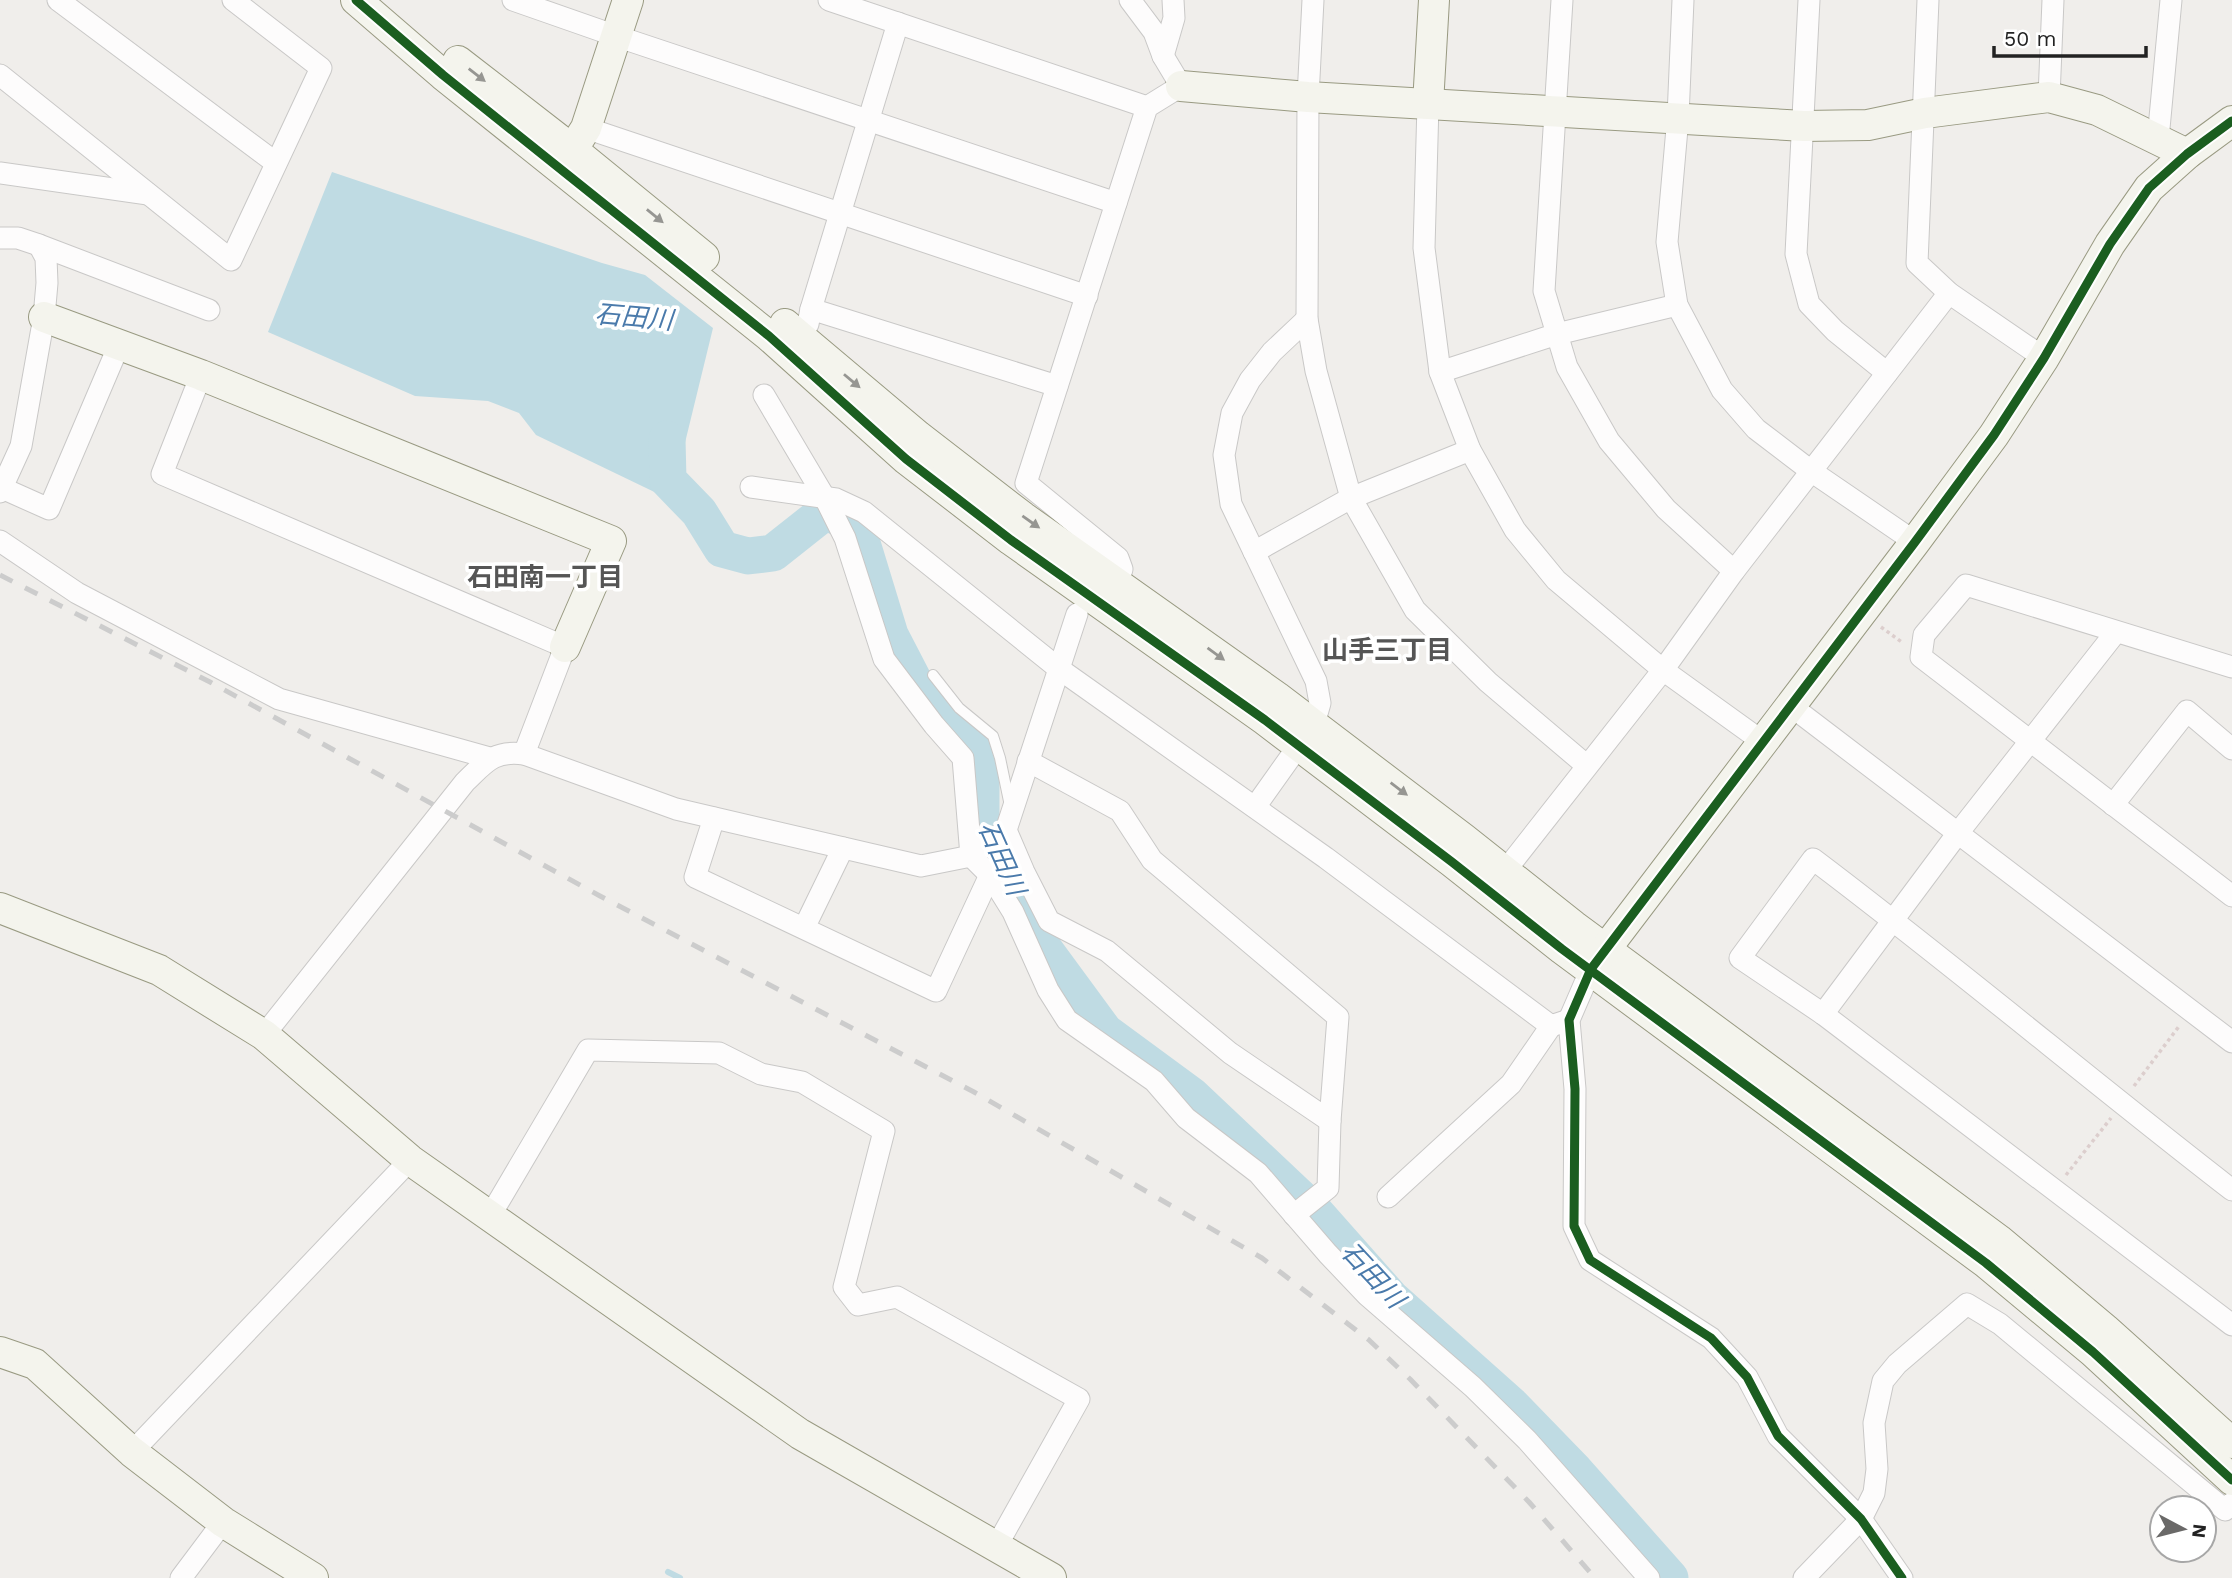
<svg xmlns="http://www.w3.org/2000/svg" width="2232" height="1578" viewBox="0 0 2232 1578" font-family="'Work Sans','Noto Sans JP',sans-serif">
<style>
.water{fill:#bfdbe3}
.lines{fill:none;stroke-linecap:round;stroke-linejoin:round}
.stream{stroke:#bfdbe3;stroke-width:6}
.river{stroke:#bfdbe3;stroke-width:37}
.lane-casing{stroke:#c9c8c7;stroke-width:12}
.street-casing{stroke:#c9c8c7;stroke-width:23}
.secondary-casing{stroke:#999a82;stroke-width:32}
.path{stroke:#dccecd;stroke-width:3.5;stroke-dasharray:3.5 3.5;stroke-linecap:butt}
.lane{stroke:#fdfcfc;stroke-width:10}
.street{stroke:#fdfcfc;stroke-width:21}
.secondary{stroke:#f4f4ed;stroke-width:30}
.rail{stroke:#ccc;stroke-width:5;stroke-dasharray:14 14;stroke-linecap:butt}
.cycleway-casing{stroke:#fff;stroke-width:13}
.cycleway{stroke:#1b5e20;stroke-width:9}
.oneway{fill:#969692}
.labels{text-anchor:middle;stroke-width:7;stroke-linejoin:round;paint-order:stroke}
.water-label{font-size:26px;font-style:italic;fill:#4a7aab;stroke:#fff}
.neighbourhood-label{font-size:26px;font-weight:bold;fill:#555;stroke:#fff}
</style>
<rect width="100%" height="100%" fill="#f0eeeb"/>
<polygon class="water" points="332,172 602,263 645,275 713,328 671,500 536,435 519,413 488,401 415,396 268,332"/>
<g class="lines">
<polyline class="stream" points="668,1572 680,1578"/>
<polyline class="river" points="667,439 668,480 699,512 722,549 748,556 773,553 826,511 857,527 890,635 919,691 981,757 981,824 1044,949 1105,1032 1192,1096 1314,1211 1391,1298 1510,1404 1575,1471 1670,1578"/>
<g class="lane-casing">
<polyline id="lane" points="933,675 959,708 993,736 1000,758 1010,806"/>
</g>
<g class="street-casing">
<g id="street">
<polyline points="58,0 276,163"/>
<polyline points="513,0 616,36 1116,203"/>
<polyline points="829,0 1147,107"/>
<polyline points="1313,0 1308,97 1307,319 1316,371 1351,498 1415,610 1488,682 1586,765"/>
<polyline points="1562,0 1544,291 1567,367 1609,441 1666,509 1734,571"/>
<polyline points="1683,0 1678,117 1667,242 1677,305 1722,390 1756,429 1811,471 1915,542"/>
<polyline points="1809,0 1796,254 1809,304 1835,331 1887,373"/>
<polyline points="1928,0 1917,263 1949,293 2044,358"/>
<polyline points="1163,56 1174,18 1173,0"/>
<polyline points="0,75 231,260 321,68 233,0"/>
<polyline points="2049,97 2053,0"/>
<polyline points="1428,104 1424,248 1440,372 1470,450 1515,530 1556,580 1663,670 1763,742"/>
<polyline points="586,128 1087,296"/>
<polyline points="2158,139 2171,0"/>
<polyline points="0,173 148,194"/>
<polyline points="0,238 18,238 39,245 209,310"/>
<polyline points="811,309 898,23"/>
<polyline points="800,337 808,324 811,309 1057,386"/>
<polyline points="1440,372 1557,334 1677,305"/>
<polyline points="201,375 162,474 565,647 524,754"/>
<polyline points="764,395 825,498 845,538 884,659 934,725 963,758 971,856 990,875 1013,912 1048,990 1067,1020 1154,1081 1186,1118 1258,1173 1328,1254 1367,1295 1473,1387 1527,1440 1649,1578"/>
<polyline points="751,487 836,499 864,512 1058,668 1326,858 1551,1026 1569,1020"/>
<polyline points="2,488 49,509 119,345"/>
<polyline points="0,492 21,446 44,317 47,283 46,258 39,245"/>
<polyline points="0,541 77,593 279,699 490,758"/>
<polyline points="1254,552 1351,498 1470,450"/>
<polyline points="1118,583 1122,569 1118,558 1026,483 1147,107 1181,86 1163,56 1154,32 1130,0"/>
<polyline points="2232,667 1966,585 1924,635 1921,657 2232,896"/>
<polyline points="1791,706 2232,1042"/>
<polyline points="2113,805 2187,711 2232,749"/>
<polyline points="1255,807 1314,724 1320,703 1316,681 1231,504 1224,455 1232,413 1250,380 1272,352 1307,319"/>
<polyline points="714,818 695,877 936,991 990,875"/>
<polyline points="1006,830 1024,872 1049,921 1107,951 1230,1053 1330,1121 1338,1017 1152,860 1120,811 1028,761"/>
<polyline points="1505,871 1663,670 1734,571 1949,293"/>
<polyline points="804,928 843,848"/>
<polyline points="1591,969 1569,1020 1575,1089 1574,1226 1590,1260 1711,1338 1747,1377 1778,1436 1861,1519 1902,1578"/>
<polyline points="1823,1014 1958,833 2116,632"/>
<path d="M264,1035l201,-253c20,-19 28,-32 59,-28l152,55 245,57 50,-10 35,-26 71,-216"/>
<path d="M2232,1190c-141,-109 -277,-224 -419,-331l-73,99 83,56 409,311"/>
<polyline points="1388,1197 1511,1084 1551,1026"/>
<polyline points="1294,1215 1328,1188 1330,1121"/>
<polyline points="490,1216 588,1050 719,1053 761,1074 802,1082 884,1131 844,1287 858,1305 897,1297 1079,1399 996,1547"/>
<polyline points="132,1452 410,1160"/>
<polyline points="181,1578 223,1522"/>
<polyline points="1804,1578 1861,1519 1874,1493 1877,1469 1874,1423 1883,1381 1897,1364 1967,1304 2000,1324 2225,1510 2232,1503"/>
</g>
</g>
<g class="secondary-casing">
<g id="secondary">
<polyline points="356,0 443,75 769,336 906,459 1011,540 1265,720 1452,862 1562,949 1986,1263 2093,1352 2232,1480"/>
<polyline points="458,61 574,151 704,257"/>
<polyline points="1181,86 1308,97 1804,126 1868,125 1925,113 2049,97 2097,110 2187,154"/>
<polyline points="1428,104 1434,0"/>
<polyline points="562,166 586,128 628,0"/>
<polyline points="44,317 201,375 611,541 565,647"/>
<polyline points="785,324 918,436 1023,517 1277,697 1464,839 1574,926 1999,1240 2105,1329 2232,1443"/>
<polyline points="0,908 159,970 264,1035 410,1160 800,1434 1051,1578"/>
<polyline points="1595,963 1915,542 1994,435 2044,358 2110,244 2149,188 2187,154 2232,121"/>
<polyline points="0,1352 35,1364 132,1452 223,1522 313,1578"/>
</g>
</g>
<g class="path">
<polyline points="1881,627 1903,643"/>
<polyline points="2134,1086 2180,1025"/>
<polyline points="2066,1175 2111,1118"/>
</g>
<use href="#lane" class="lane"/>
<use href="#street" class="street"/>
<use href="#secondary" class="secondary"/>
<polyline class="rail" points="0,575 210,682 600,896 974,1092 1262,1258 1369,1340 1410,1379 1529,1502 1595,1578"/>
<g class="cycleway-casing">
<g id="cycleway">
<polyline points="356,0 443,75 769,336 906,459 1011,540 1265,720 1452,862 1562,949 1986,1263 2093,1352 2232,1480"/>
<polyline points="1902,1578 1861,1519 1778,1436 1747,1377 1711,1338 1590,1260 1574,1226 1575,1089 1569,1020 1591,969 1915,542 1994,435 2044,358 2110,244 2149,188 2187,154 2232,121"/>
</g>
</g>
<use href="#cycleway" class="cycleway"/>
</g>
<defs><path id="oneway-solid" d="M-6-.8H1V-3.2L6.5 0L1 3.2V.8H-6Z" transform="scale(1.75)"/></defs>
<g class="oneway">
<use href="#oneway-solid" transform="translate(477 75) rotate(38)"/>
<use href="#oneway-solid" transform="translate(655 216) rotate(39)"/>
<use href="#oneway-solid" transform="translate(852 381) rotate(40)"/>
<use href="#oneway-solid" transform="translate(1031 522) rotate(35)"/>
<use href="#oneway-solid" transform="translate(1216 654) rotate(36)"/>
<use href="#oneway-solid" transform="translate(1399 789) rotate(37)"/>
</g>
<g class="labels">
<g class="water-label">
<text transform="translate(634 317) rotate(5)" y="9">石田川</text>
<text transform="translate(1002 858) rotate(66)" y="9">石田川</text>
<text transform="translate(1373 1275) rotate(47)" y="9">石田川</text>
</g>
<g class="neighbourhood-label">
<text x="545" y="586">石田南一丁目</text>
<text x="1387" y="659">山手三丁目</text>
</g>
</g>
<g transform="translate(2183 1529) rotate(97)"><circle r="33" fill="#ffffff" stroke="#a7a7a7" stroke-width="2"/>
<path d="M0-5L12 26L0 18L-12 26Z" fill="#6a6968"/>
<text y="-10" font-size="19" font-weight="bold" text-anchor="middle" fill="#222222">N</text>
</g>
<path d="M1994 46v10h152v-10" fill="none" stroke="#222222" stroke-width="3.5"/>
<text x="2004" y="46" font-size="21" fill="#222222" stroke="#ffffff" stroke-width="5" paint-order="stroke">50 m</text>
</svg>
